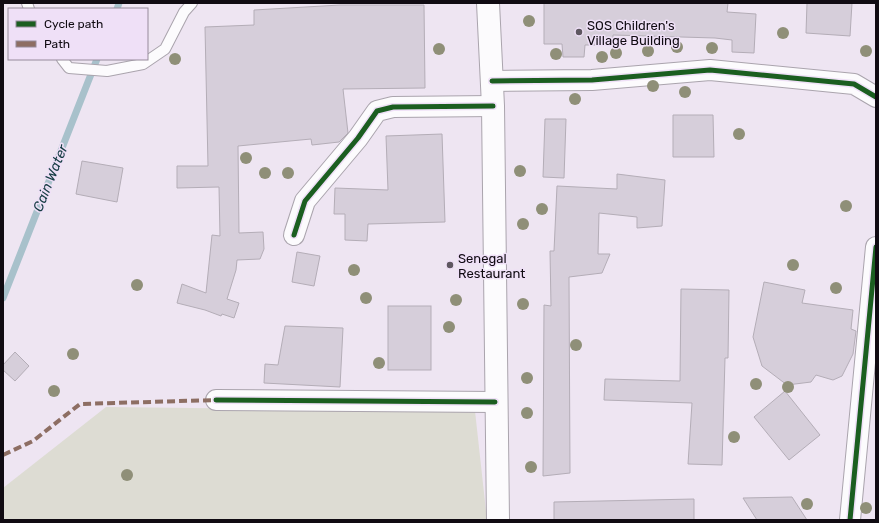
<svg xmlns="http://www.w3.org/2000/svg" width="879" height="523" viewBox="0 0 879 523" font-family="Rubik,sans-serif">
<style>
.green{fill:#dddcd3}
.lines{fill:none;stroke-linecap:round;stroke-linejoin:round}
.stream{stroke:#a8c1cb;stroke-width:7}
.building{fill:#d6ceda;stroke:#b4adb7}
.service-casing{stroke:#aaa4ad;stroke-width:12}
.minor-casing{stroke:#aaa4ad;stroke-width:22}
.secondary-casing{stroke:#aaa4ad;stroke-width:24}
.service{stroke:#fcfbfd;stroke-width:10}
.minor{stroke:#fcfbfd;stroke-width:20}
.secondary{stroke:#fcfbfd;stroke-width:22}
.quiet{stroke:#8d6e63;stroke-width:4;stroke-dasharray:8 4;stroke-linecap:butt}
.cycleway-casing{stroke:#efe0f7;stroke-width:8}
.cycleway{stroke:#1b5e20;stroke-width:5}
.tree{fill:#8f8f78}
.poi-dot{fill:#5e5760;stroke:#efe0f7;stroke-width:1.5}
.labels{text-anchor:middle;stroke-width:3;stroke-linejoin:round;paint-order:stroke}
.poi-label{font-size:13px;fill:#100b12;stroke:#efe0f7;text-anchor:start}
.water-label{font-size:14px;font-style:italic;fill:#153c43;stroke:#efe0f7}
</style>
<rect width="100%" height="100%" fill="#eee5f2"/>
<polygon class="green" points="106,407 475,411 487,520 3,520 3,488"/>
<g class="lines">
<g class="stream">
<polyline points="117,9 119,3"/>
<polyline points="3,298 97,59"/>
</g>
</g>
<g class="building">
<polygon points="544,3 728,3 727,12 756,14 754,53 732,52 732,40 715,38 613,35 613,45 585,45 584,57 563,57 562,44 544,44"/>
<polygon points="807,3 852,3 850,36 806,33"/>
<polygon points="340,5 424,5 425,88 343,89 348,133 339,142 312,145 311,139 238,146 239,233 263,232 264,249 260,259 237,260 236,270 227,299 239,303 234,318 222,314 221,316 205,310 177,303 182,284 206,293 212,235 220,236 219,187 177,188 177,166 208,166 205,27 254,25 254,10"/>
<polygon points="673,115 713,115 714,157 673,157"/>
<polygon points="545,119 566,119 564,178 543,177"/>
<polygon points="442,134 445,222 368,224 367,241 345,240 345,214 334,214 335,188 388,190 386,136"/>
<polygon points="82,161 123,168 117,202 76,194"/>
<polygon points="617,174 665,180 662,226 637,228 637,217 599,213 598,254 610,254 602,273 569,277 570,473 543,476 544,305 551,306 550,251 554,251 557,186 617,189"/>
<polygon points="297,252 320,256 314,286 292,282"/>
<polygon points="764,282 805,290 802,303 853,310 851,329 856,331 853,354 842,376 833,380 816,375 811,382 787,385 762,366 753,337"/>
<polygon points="681,289 729,290 728,358 725,358 722,465 688,464 692,403 604,400 605,379 680,381"/>
<rect x="388" y="306" width="43" height="64"/>
<polygon points="285,326 343,328 340,387 264,383 265,364 278,365"/>
<polygon points="15,352 29,366 15,381 3,370 3,365"/>
<polygon points="785,391 820,435 789,460 754,417"/>
<polygon points="792,497 807,520 757,520 743,498"/>
<polygon points="694,499 694,520 554,520 554,502"/>
</g>
<g class="lines">
<g class="service-casing">
<g id="service">
<polyline points="27,3 29,9"/>
<polyline points="62,59 69,68 107,71 143,64 165,49 184,12 192,3"/>
</g>
</g>
<g class="minor-casing">
<g id="minor">
<polyline points="492,81 592,80 710,70 854,84 876,97"/>
<polyline points="294,235 305,201 358,138 377,111 393,107 493,106"/>
<polyline points="216,400 495,402"/>
<polyline points="850,520 876,247"/>
</g>
</g>
<g class="secondary-casing">
<polyline id="secondary" points="488,3 493,106 498,520"/>
</g>
<use href="#service" class="service"/>
<use href="#minor" class="minor"/>
<use href="#secondary" class="secondary"/>
<polyline class="quiet" points="3,455 33,441 80,404 216,400"/>
<g class="cycleway-casing">
<g id="cycleway">
<polyline points="492,81 592,80 710,70 854,84 876,97"/>
<polyline points="294,235 305,201 358,138 377,111 393,107 493,106"/>
<polyline points="216,400 495,402"/>
<polyline points="850,520 876,247"/>
</g>
</g>
<use href="#cycleway" class="cycleway"/>
</g>
<g class="tree">
<circle cx="529" cy="21" r="6"/>
<circle cx="783" cy="33" r="6"/>
<circle cx="677" cy="47" r="6"/>
<circle cx="712" cy="48" r="6"/>
<circle cx="439" cy="49" r="6"/>
<circle cx="648" cy="51" r="6"/>
<circle cx="866" cy="51" r="6"/>
<circle cx="616" cy="53" r="6"/>
<circle cx="556" cy="54" r="6"/>
<circle cx="602" cy="57" r="6"/>
<circle cx="175" cy="59" r="6"/>
<circle cx="653" cy="86" r="6"/>
<circle cx="685" cy="92" r="6"/>
<circle cx="575" cy="99" r="6"/>
<circle cx="739" cy="134" r="6"/>
<circle cx="246" cy="158" r="6"/>
<circle cx="520" cy="171" r="6"/>
<circle cx="265" cy="173" r="6"/>
<circle cx="288" cy="173" r="6"/>
<circle cx="846" cy="206" r="6"/>
<circle cx="542" cy="209" r="6"/>
<circle cx="523" cy="224" r="6"/>
<circle cx="793" cy="265" r="6"/>
<circle cx="354" cy="270" r="6"/>
<circle cx="137" cy="285" r="6"/>
<circle cx="836" cy="288" r="6"/>
<circle cx="366" cy="298" r="6"/>
<circle cx="456" cy="300" r="6"/>
<circle cx="523" cy="304" r="6"/>
<circle cx="449" cy="327" r="6"/>
<circle cx="576" cy="345" r="6"/>
<circle cx="73" cy="354" r="6"/>
<circle cx="379" cy="363" r="6"/>
<circle cx="527" cy="378" r="6"/>
<circle cx="756" cy="384" r="6"/>
<circle cx="788" cy="387" r="6"/>
<circle cx="54" cy="391" r="6"/>
<circle cx="527" cy="413" r="6"/>
<circle cx="734" cy="437" r="6"/>
<circle cx="531" cy="467" r="6"/>
<circle cx="127" cy="475" r="6"/>
<circle cx="807" cy="504" r="6"/>
<circle cx="866" cy="508" r="6"/>
</g>
<g class="poi-dot">
<circle cx="579" cy="32" r="4"/>
<circle cx="450" cy="265" r="4"/>
</g>
<g class="labels">
<g class="poi-label">
<text x="587" y="30">SOS Children's<tspan x="587" dy="15">Village Building</tspan></text>
<text x="458" y="263">Senegal<tspan x="458" dy="15">Restaurant</tspan></text>
</g>
<g class="water-label">
<text transform="translate(50 178) rotate(-68)" y="5">Cain Water</text>
</g>
</g>
<rect width="879" height="523" fill="none" stroke="#100b12" stroke-width="8"/>
<rect x="8" y="8" width="140" height="52" fill="#efe0f7" stroke="#968b9b"/>
<rect x="16" y="21" width="20" height="6" fill="#1b5e20" stroke="#968b9b"/>
<text x="44" y="28" font-size="12" fill="#100b12">Cycle path</text>
<rect x="16" y="41" width="20" height="6" fill="#8d6e63" stroke="#968b9b"/>
<text x="44" y="48" font-size="12" fill="#100b12">Path</text>
</svg>
